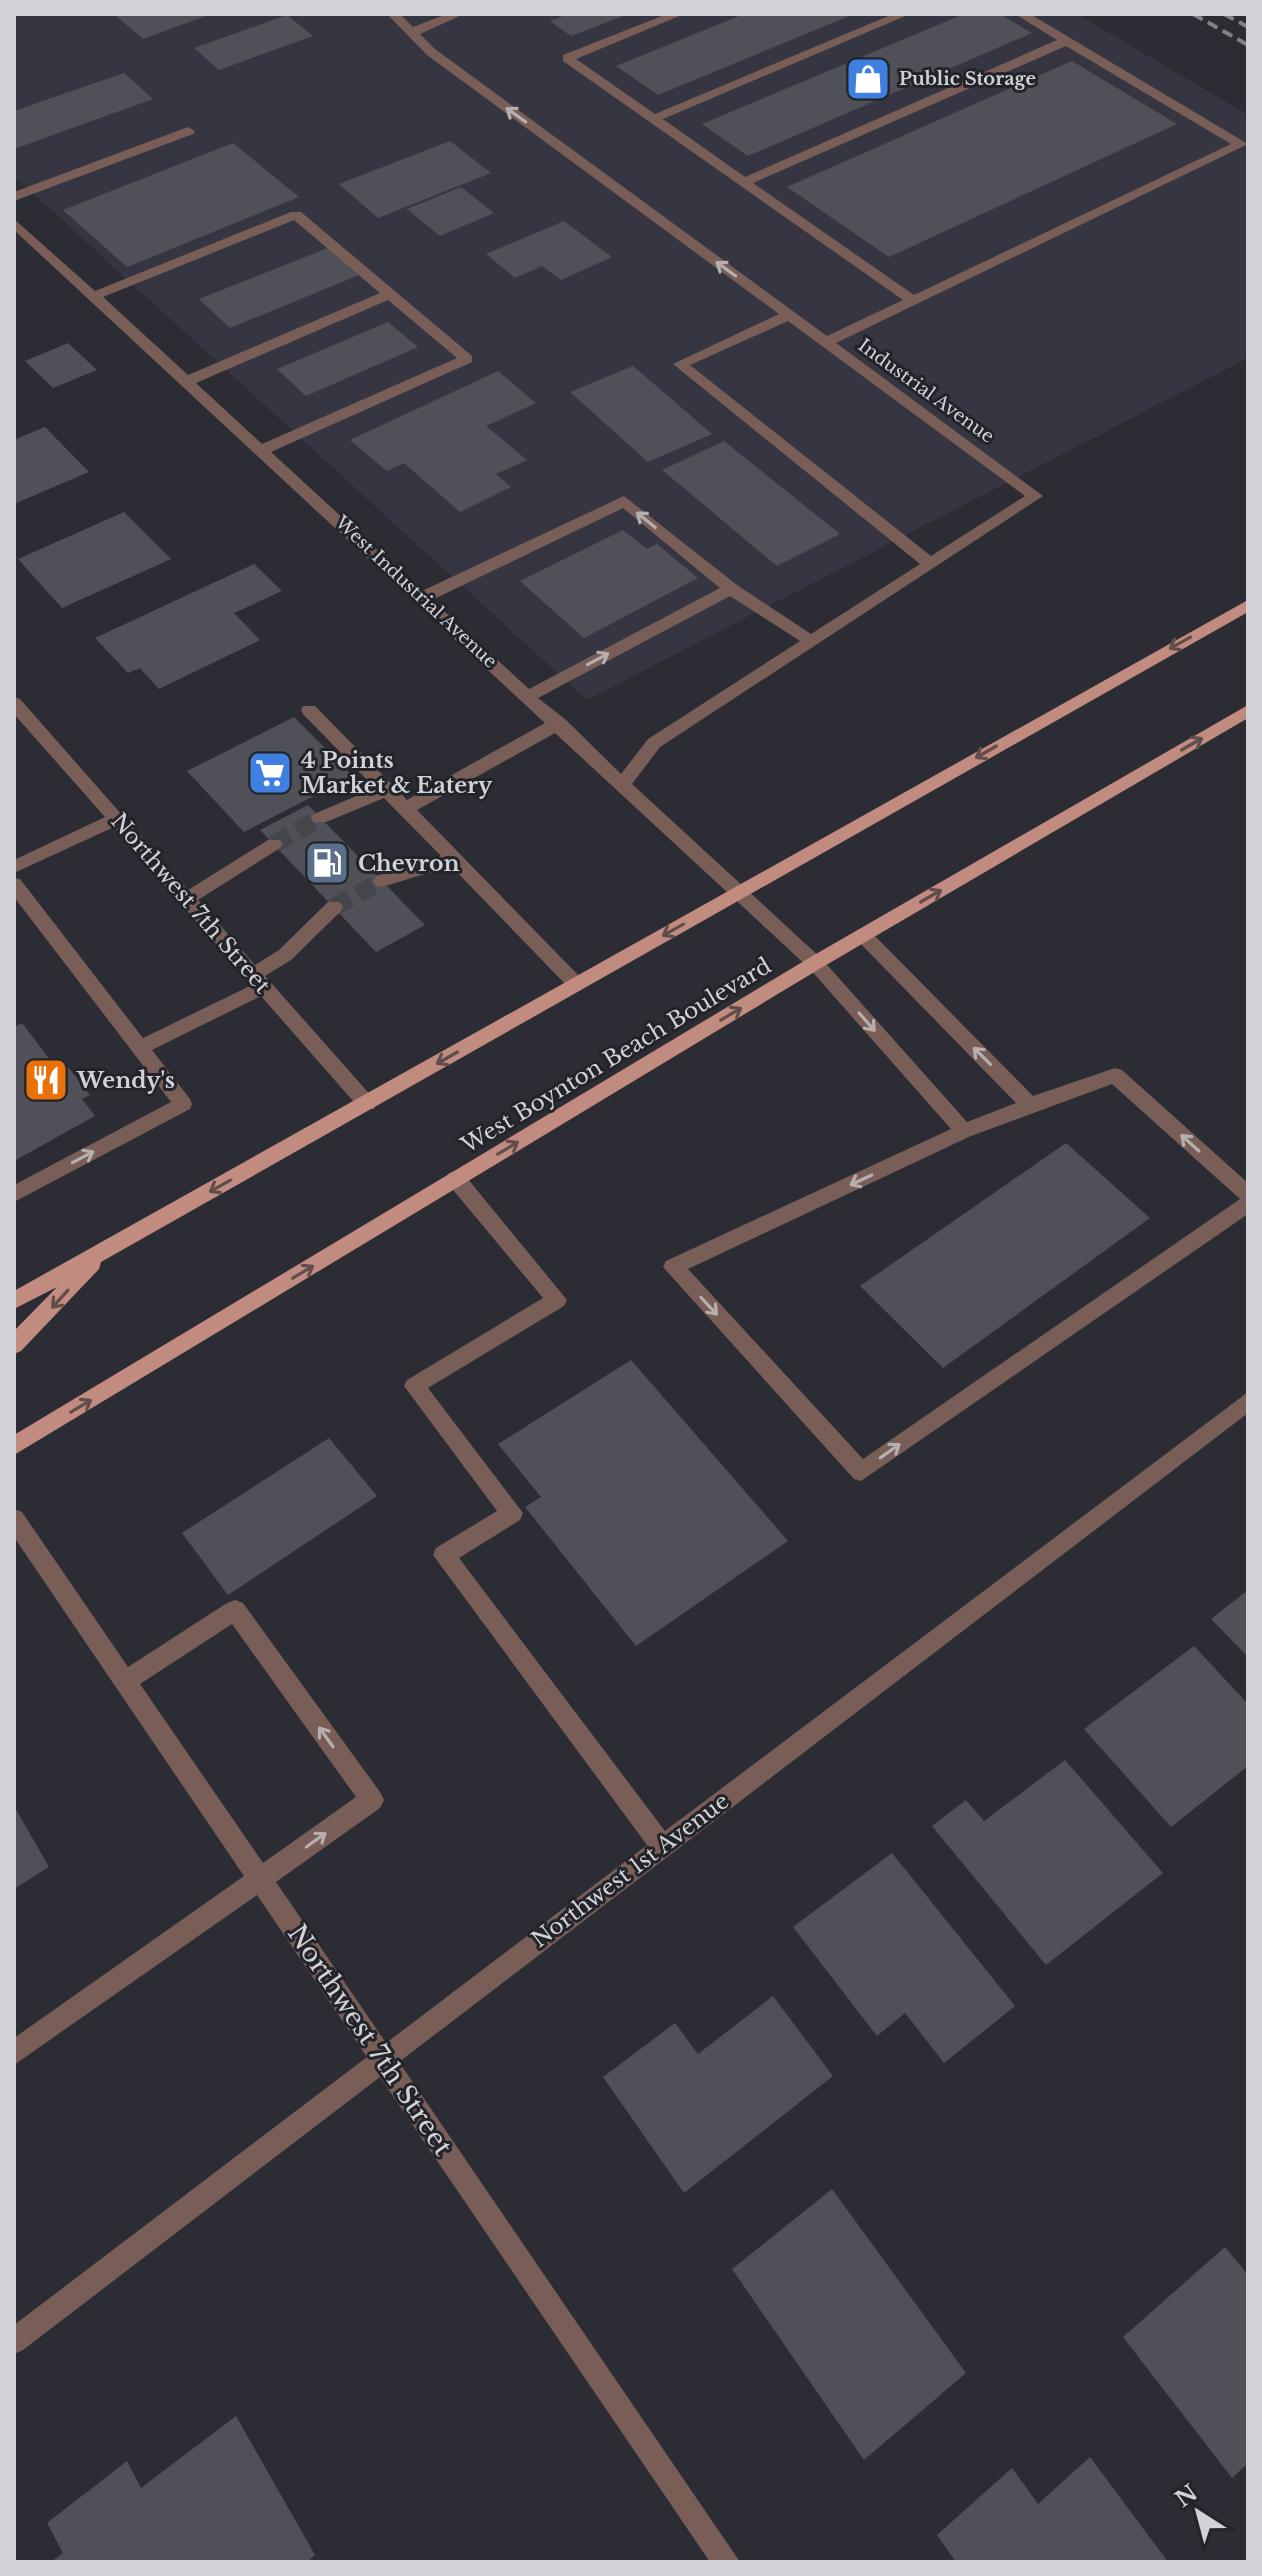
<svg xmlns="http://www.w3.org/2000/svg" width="1262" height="2576" viewBox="0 0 1262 2576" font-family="'Libre Baskerville',serif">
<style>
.built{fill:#363643}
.building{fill:#505158}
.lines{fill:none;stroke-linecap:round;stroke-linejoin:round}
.minor-tunnel{stroke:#45464c;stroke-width:18;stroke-dasharray:18 9;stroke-linecap:butt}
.minor{fill:#785e57;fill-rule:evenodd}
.major{fill:#c18c7f;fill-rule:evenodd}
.rail{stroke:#818287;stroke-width:4;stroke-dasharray:11 6;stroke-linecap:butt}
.oneway{stroke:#b6afb0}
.oneway2{stroke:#624d4c}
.labels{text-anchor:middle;stroke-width:6;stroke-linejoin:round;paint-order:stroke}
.far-poi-label{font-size:18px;font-weight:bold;fill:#d1d2d6;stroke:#23232a;text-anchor:start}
.far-street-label{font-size:18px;fill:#d1d2d6;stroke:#23232a}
.poi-label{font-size:22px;font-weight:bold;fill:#d1d2d6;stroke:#23232a;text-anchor:start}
.street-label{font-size:22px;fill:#d1d2d6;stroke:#23232a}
.near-street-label{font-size:26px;fill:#d1d2d6;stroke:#23232a}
</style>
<rect width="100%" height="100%" fill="#2c2d34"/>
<polygon class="built" points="14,14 1077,14 1248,115 1248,358 587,700 14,176"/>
<g class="building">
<polygon points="114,14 211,14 143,39"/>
<polygon points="568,14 628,14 571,36 550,21"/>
<polygon points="744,14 854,14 658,95 616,66"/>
<polygon points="964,14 1000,14 1032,33 748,156 702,124"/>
<polygon points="287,15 313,36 219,70 194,48"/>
<polygon points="1072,61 1177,124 889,257 787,187"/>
<polygon points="124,73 153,99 14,149 14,111"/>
<polygon points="450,141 491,173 378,218 339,184"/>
<polygon points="233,143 299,197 127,267 63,210"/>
<polygon points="461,187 494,213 440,236 407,209"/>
<polygon points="564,221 612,257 561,280 542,266 515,278 486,254"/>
<polygon points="328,248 359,275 230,328 199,299"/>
<polygon points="388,322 418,347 306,396 277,369"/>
<polygon points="68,343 97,370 53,388 25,361"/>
<polygon points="633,366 712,434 648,462 570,392"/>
<polygon points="498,371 536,403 486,426 527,460 496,474 511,487 460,512 404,463 387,471 350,440"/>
<polygon points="45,427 89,472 14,504 14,440"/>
<polygon points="724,441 840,534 777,566 662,470"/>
<polygon points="124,512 171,559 62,608 18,559"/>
<polygon points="623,530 647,549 657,544 698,578 584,638 520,581"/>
<polygon points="254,564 282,591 234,613 260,640 159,689 140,668 128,673 95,638"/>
<polygon points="294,717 353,776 244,832 187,771"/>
<polygon points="308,805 425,925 376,952 260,830"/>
<polygon points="22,1023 55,1066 64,1062 90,1095 82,1099 95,1116 14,1161 14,1027"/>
<polygon points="1066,1143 1150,1218 943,1368 860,1286"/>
<polygon points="631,1360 788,1541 636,1646 525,1507 541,1497 498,1444"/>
<polygon points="329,1438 377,1496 228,1595 182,1533"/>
<polygon points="1248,1590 1248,1657 1211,1619"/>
<polygon points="1194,1646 1248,1704 1248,1766 1171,1827 1084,1729"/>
<polygon points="1065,1760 1163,1873 1046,1965 932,1826 966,1800 984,1821"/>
<polygon points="14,1806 49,1867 14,1889"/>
<polygon points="892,1853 1015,2006 944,2063 905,2013 877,2036 793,1927"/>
<polygon points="773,1996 833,2076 684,2193 603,2077 675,2023 698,2054"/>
<polygon points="832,2189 966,2373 864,2460 732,2269"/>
<polygon points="1225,2247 1248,2275 1248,2463 1232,2478 1123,2337"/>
<polygon points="236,2416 315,2555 307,2562 51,2562 63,2553 47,2523 127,2461 141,2488"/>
<polygon points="1090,2457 1168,2562 956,2562 937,2535 1012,2468 1038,2504"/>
</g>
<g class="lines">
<g class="minor-tunnel">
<polyline points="274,844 320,818"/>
<polyline points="334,907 382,881"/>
</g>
<g class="minor">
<path d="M387,14h13l13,13 34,-13h17l-44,20 15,15 392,287 76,-36 -340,-239v-6l104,-41h17l-108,45 79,55 238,-100h17l-247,105 82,58 312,-137 -42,-26h15l218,130 -412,199 207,153 -383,251 -28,37 189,174 146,164 49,-19 -159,-163 -3,-5 3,-5h12l164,166 82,-28 7,2 126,113v31l-387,267 -7,-2 -191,-212 3,-6 285,-132 -142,-161 -254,-235 -138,77 165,169 3,5 -3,5h-12l-119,-123 -69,21 -6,-1 -3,-5 3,-5 65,-20 -57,-58 -58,24h-12l-3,-4 3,-4 61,-26 -72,-74 -2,-4 2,-4h12l92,94 138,-77 -531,-493v-11l81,72 196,-79h10l171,144v6l-201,90 151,139 202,-95 113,89 74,49 109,-70 -247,-200 106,-50 -352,-259zM1066,46l165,98 -317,151 -161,-112zM294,220l86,73 -192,82 -85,-78zM388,300l69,58 -195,86 -66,-61zM788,321l237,175 -94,60 -241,-191zM623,508l97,80 -191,101 -97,-89zM730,596l70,45 -152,98 -27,35 -56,-55 -27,-21zM1112,1084l128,115 -377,260 -175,-190 283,-133z"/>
<polygon points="188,127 195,131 193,134 14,201 14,192"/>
<polygon points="14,697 20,699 188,890 268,840 280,840 283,844 280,848 198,900 255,965 279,950 328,902 340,902 343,907 340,912 291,960 265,976 374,1099 376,1104 374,1109 360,1109 261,996 152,1050 190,1099 192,1104 190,1109 14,1202 14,1185 171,1102 14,897 14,878 20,879 143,1038 252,985 114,827 14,873 14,860 105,817 14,714"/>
<path d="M456,1171l7,2 104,127 -3,6 -136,82 95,125 -3,7 -61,38 206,273 583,-439v21l-849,649 341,500h-30l-330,-485 -357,273 -9,4v-29l353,-268 -110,-162 -243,170v-27l230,-162 -230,-339v-28l8,3 106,155 99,-64 8,-3 8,3 137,189 4,8 -4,8 -104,74 110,161 261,-198 -214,-290 3,-7 61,-37 -93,-125 3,-6 136,-82 -94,-113 -3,-6 3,-6zM232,1624l124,173 -93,66 -123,-179z"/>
</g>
<g class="major">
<polygon points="1248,600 1248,612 101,1262 99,1269 21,1351 14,1354 14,1331 57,1287 14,1309 14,1291"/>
<polygon points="1248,705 1248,718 821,968 14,1455 14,1435 809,958"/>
</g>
<g class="rail">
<polyline points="1193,14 1248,45"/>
<polyline points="1224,14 1248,27"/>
</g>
</g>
<defs><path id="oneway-shaft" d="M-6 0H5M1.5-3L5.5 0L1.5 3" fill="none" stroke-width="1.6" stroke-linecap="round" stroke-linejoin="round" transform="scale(2)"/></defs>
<g class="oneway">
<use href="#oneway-shaft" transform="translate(516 115) rotate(-144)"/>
<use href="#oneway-shaft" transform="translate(726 269) rotate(-144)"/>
<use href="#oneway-shaft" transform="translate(646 520) rotate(-141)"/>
<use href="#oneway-shaft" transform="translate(598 659) rotate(-28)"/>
<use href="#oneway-shaft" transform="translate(867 1022) rotate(49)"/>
<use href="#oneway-shaft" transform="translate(982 1056) rotate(-135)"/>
<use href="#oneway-shaft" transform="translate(1190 1143) rotate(-138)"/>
<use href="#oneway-shaft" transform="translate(83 1157) rotate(-28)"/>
<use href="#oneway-shaft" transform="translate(861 1180) rotate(155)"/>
<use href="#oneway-shaft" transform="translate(709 1306) rotate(47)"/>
<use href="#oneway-shaft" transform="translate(890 1451) rotate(-35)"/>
<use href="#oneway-shaft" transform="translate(326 1737) rotate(-126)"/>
<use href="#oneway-shaft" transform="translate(316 1840) rotate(-36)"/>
</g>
<g class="oneway2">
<use href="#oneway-shaft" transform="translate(1180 643) rotate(151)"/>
<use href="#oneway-shaft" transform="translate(1192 744) rotate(-30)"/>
<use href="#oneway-shaft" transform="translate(986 752) rotate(150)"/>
<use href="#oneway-shaft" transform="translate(931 896) rotate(-30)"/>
<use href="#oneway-shaft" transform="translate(673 930) rotate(151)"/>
<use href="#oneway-shaft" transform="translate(731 1014) rotate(-31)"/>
<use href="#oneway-shaft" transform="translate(447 1058) rotate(150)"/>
<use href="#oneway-shaft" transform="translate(508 1148) rotate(-31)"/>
<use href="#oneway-shaft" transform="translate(220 1186) rotate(151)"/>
<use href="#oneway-shaft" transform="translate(303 1272) rotate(-31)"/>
<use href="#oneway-shaft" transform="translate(60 1299) rotate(132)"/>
<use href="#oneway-shaft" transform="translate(81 1406) rotate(-31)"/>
</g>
<defs>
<g id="shop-square" transform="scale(2.3)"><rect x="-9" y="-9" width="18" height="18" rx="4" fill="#3f7fe0" stroke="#23232a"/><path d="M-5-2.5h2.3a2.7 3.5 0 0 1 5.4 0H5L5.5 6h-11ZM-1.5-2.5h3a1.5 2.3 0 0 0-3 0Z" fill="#fff"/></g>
<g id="supermarket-square" transform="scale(2.3)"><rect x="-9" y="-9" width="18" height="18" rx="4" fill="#3f7fe0" stroke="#23232a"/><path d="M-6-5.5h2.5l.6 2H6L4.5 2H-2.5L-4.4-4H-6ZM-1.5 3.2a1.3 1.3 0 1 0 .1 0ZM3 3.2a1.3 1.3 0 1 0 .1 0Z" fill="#fff"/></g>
<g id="fuel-square" transform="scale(2.3)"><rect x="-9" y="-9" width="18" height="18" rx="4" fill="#5c6f8a" stroke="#23232a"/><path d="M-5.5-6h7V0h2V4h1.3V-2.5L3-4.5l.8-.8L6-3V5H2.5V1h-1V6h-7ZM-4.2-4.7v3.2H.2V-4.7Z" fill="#fff"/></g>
<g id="restaurant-square" transform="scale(2.3)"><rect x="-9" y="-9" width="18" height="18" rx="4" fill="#e8710a" stroke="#23232a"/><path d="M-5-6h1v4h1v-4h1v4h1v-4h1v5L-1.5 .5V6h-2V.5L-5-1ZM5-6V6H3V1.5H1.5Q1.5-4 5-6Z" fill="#fff"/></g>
</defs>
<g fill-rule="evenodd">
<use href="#shop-square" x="868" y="79"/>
<use href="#supermarket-square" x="270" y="773"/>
<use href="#fuel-square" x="327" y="863"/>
<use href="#restaurant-square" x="46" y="1080"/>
</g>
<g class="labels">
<g class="far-poi-label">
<text x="899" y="85">Public Storage</text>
</g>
<g class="far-street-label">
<text transform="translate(926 391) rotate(36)" y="6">Industrial Avenue</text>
<text transform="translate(416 592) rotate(43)" y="6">West Industrial Avenue</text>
</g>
<g class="poi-label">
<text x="301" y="768">4 Points<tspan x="301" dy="25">Market &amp; Eatery</tspan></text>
<text x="358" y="871">Chevron</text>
<text x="77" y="1088">Wendy's</text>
</g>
<g class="street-label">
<text transform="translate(191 903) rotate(49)" y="8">Northwest 7th Street</text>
<text transform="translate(616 1055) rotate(-31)" y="8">West Boynton Beach Boulevard</text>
<text transform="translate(630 1870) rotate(-37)" y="8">Northwest 1st Avenue</text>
</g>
<g class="near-street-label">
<text transform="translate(370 2040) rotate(56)" y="9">Northwest 7th Street</text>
</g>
</g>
<rect width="1262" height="2576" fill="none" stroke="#d1d2d6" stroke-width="32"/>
<g transform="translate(1198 2512) rotate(324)" stroke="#23232a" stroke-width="6" paint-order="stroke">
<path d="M0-6L14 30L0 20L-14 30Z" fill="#d1d2d6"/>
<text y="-12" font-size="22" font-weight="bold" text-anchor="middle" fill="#d1d2d6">N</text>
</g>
</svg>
